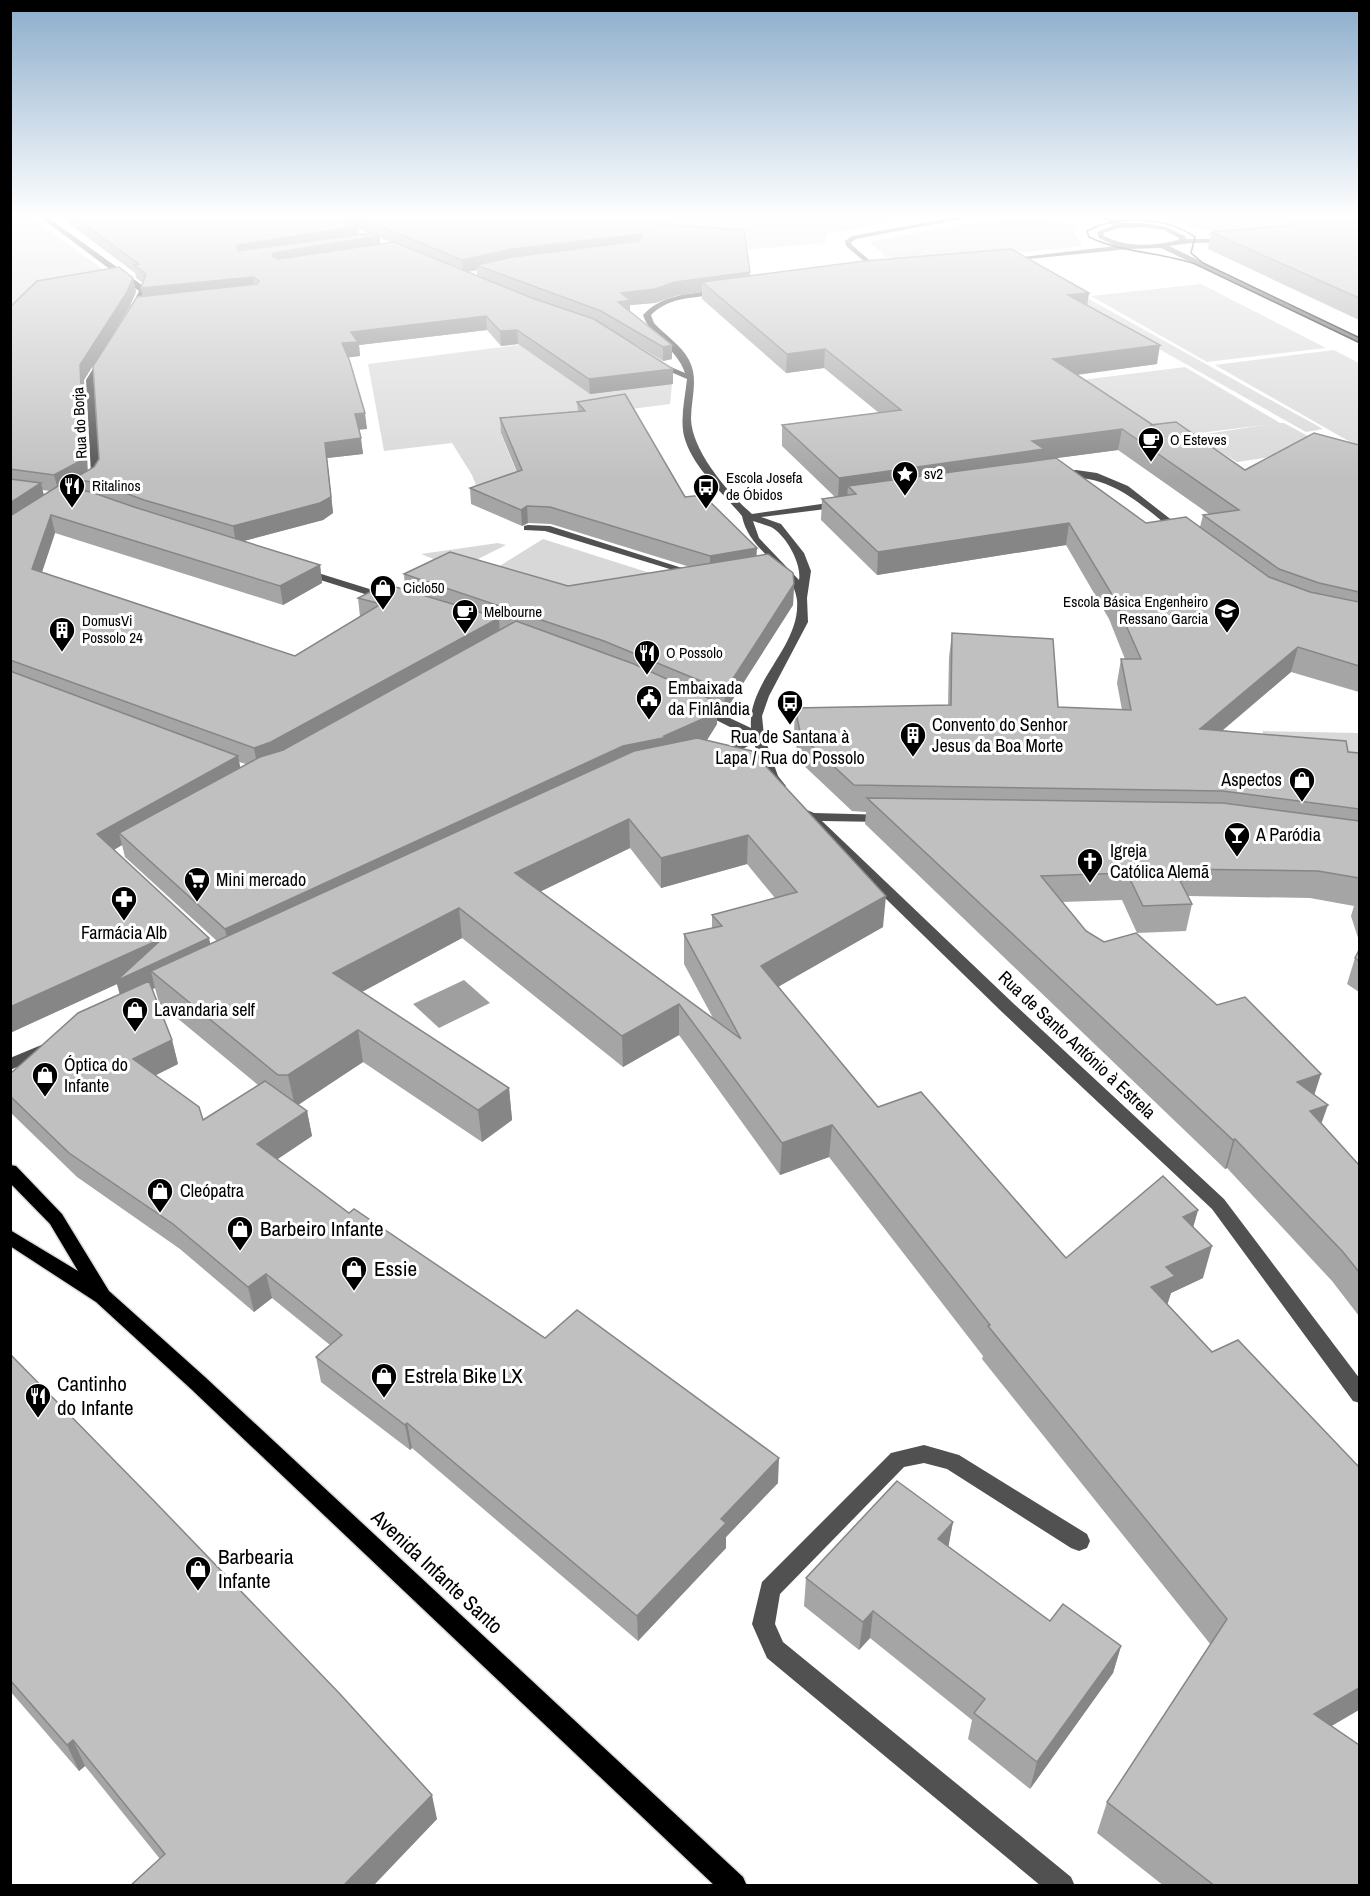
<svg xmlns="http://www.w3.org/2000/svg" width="1370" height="1896" viewBox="0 0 1370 1896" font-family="'Archivo Narrow',sans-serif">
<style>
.green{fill:#d8d8d8}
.water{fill:#9f9f9f}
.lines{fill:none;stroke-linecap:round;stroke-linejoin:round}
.major-casing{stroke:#dbdbdb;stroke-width:3}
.minor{fill:#515151;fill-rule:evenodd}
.major{fill:#000;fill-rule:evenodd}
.tram{stroke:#000;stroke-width:1.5}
.wall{fill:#a5a5a5;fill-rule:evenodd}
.shaded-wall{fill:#868686}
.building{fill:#c0c0c0;stroke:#868686;stroke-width:1.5;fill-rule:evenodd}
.labels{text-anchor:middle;stroke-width:6;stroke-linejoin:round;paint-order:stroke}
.far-street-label{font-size:15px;fill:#000;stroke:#fff}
.far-poi-label{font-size:15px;fill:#000;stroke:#fff;text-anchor:start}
.poi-label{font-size:18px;fill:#000;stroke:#fff;text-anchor:start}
.street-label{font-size:18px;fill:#000;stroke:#fff}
.near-poi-label{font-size:21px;fill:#000;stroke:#fff;text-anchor:start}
.near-street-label{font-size:21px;fill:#000;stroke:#fff}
</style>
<rect width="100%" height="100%" fill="#fff"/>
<g class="green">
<polygon points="11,214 27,214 134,292 11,386"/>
<polygon points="534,214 931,214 828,234 825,243 739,250"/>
<polygon points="1179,214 1360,214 1359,221 1217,232 1156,220"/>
<polygon points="1030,217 1078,223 1079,226 1075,229 1074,234 1082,242 1079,246 1067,248 920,262 886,257 869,242 978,221"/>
<polygon points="1201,284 1326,348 1207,362 1091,296"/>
<polygon points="1089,299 1323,429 1306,432 1074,301"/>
<polygon points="550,341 672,384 670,404 615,411 501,434 521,483 479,493 472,475 452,443 384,451 368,364"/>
<polygon points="1334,350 1359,363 1359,447 1215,365"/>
<polygon points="1185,367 1280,423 1284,423 1330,448 1237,462 1193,436 1264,425 1143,440 1058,383"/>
<polygon points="543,539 691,586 606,601 485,575"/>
<polygon points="498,543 506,545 458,569 421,554"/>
<polygon points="1263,731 1359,733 1359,780 1259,760"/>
</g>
<polygon class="water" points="464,980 490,1003 439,1028 413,1004"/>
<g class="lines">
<g class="major-casing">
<polygon id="major" points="10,1165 16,1166 62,1214 109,1291 205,1377 743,1877 747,1886 715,1886 191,1389 96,1302 10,1246 10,1230 78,1271 50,1224 10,1183"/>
</g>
<g class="minor">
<polygon points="36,214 43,214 146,288 134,317 127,315 139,291"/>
<polygon points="973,214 988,214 856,239 851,242 852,245 882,271 882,273 878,273 846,246 845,241 852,236"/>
<path d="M1094,214h8l19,9h21l24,4 19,9 1,3h44l-2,3 -37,1 -22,3 191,92v5l-199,-95 -32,1 -121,12 -3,-2 111,-13 -17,-8 -2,-6 17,-7zM1142,227l22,3 15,8 -1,2c-25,6 -50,8 -74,-4l-1,-3 15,-5z"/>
<path d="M722,290l3,4c-26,4 -54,1 -74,21l3,8c10,11 28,23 35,37 10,19 2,38 2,59 1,32 37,74 61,95l90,-13 5,3 -5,3 -81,10 20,7 23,29 7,18 -4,27 1,24 -39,74 -7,20 2,20 14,40 8,10 -7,4c-16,-5 -20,-33 -25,-47l-31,16h-10l-1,-3 1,-3 35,-17 -56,-28 6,-4 4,1 49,23c-4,-47 50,-81 46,-128 -4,-34 -48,-47 -55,-84 -19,-23 -50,-49 -58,-80 -4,-18 1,-38 3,-57l-37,-16 7,-2 28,12c-8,-25 -34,-34 -42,-58 20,-22 52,-22 79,-25zM753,521c6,2 13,4 18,6 15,8 31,37 28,53l-40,-42z"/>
<polygon points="101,356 108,358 94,380 101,474 94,483 91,484 86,481 91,474 86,380"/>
<path d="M1076,470l21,3 31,13 59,46 -9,2c-41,-32 -65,-60 -122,-57l-5,-3 5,-3z"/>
<polygon points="528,525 550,526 701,574 696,577 545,531 524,530 524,526"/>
<polygon points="302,568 392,596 393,598 392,600 384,600 298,573 298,569"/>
<polygon points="807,810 814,813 889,815 891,818 889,821 884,822 822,821 1014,1004 1224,1199 1360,1379 1360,1403 1353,1401 1212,1209 1002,1012 802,817 800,814 802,811"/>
<polygon points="51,1041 57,1042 59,1046 57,1050 10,1070 10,1058"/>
<polygon points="924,1445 959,1455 1087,1534 1090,1541 1087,1548 1079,1551 1071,1548 947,1469 924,1463 904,1467 780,1594 775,1624 783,1642 1071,1877 1075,1886 1041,1886 767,1658 752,1624 762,1582 891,1453"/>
</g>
<use href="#major" class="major"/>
<path class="tram" d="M1360,338l-157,-75 -12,-10 4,-16c-29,-20 -77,-23 -108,-6l2,6c33,16 71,15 106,27l165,79"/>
</g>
<g class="wall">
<path d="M54,214h504l3,3 189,55v4l339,17 -2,13 70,58 -80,11 76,50 92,45 114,-25v247l-68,-20 -69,58 137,23v188l-8,-25 3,-10 -44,-8 -122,-2 4,8 -6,27 -49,2 -15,-33 -60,2 24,29 228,164 7,29 38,41v151l-27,-35 -105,-113 -2,1 -360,-345 1,-12 -14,-1 -53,-50 -5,-28 1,-25 153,-3 1,-48 3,-24 106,74 64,3 -5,-27 4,-24h4l-16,-40 -43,-74 -189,30 -56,-55 1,-21 13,-2 -53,-51v-21l97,-12 -55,-45 -38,5 -84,-74v-7l-27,4 -20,7 -25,2v6l42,34v14l-9,2 -43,-26 53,34v15l-83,10 -72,-50 -17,2 -14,-16 -128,15 1,11 -12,1 19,72h-8l4,25 -36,4 6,55 -10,7 -79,21 76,24 2,18 -39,22 -228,-72 -13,39 253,84 65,-39 -2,-19 47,-8 -1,-16 164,12 122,-19 -139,-43 -23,-1 -6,3 -51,-22 -1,-16 47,-16 -16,-39 -1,-15 78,-7 -1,-9 108,95 72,59 37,28 -1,21 -69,108 -7,-3v14l-10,16 -1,1 177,186 -105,60 100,120 188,151 132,-48 -5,17 10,51 -32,15 -4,11 165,422 27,160h-195l-67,-53 10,-31 104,-157 -229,-286 1,-3 -154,-199 -49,18 -101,-140 -56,32 -161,-129 -101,54 148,96 3,32 -30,22 -119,-80 -65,43 9,6 5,25 -35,23 72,54 196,125 233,145 -52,54v11l-88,93 -226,-193 -2,2 -89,-68 -5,-25 14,-12 -58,-47 -18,14 -74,-63 -103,-72 -67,-65v-38l110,-80 -3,-10 -107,49v-726l123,-29 3,14 -6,14 -46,74 3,91 7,-4 5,-8 44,-162 -2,-9 2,-5 -7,-5 -1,-5 -64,-48zM358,229l11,4 -10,2zM380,238l10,4 -10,2zM477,270v6l-9,-4zM1118,450l91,64 -6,1 -3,12 -54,-4 -90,-65zM74,484l1,5 -8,-1 3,-2zM42,490l8,1 -6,4zM239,762l7,2 -6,4zM122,845l3,12 92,84 -7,3 -96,-94zM630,848l31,40 86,-24 28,34 -63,17v13l-28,6v30l29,54 -172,-127zM155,988l4,15 99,82 -55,35 -47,-45 22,-11 -6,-24 -20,-51z"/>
<polygon points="1359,214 1359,320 1208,249 1211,232 1295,225"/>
<polygon points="1359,950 1359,992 1347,984 1355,958"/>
<polygon points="10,1354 437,1819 373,1886 130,1886 160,1859 85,1766 79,1771 10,1691"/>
<polygon points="953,1522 948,1546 1050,1621 1121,1646 1113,1673 1030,1789 968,1739 972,1720 870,1638 859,1650 804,1606 806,1578"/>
</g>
<g class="shaded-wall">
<polygon points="1338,214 1359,214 1359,224 1335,226"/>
<polygon points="358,226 359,239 379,236 381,248 276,266 240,258 236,247 238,245"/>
<polygon points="642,234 642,246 476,265 477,270 463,273 462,260 512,249"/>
<polygon points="750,272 750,286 702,282 702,292 675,296 655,303 630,305 630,314 618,302 621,293 675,282"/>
<polygon points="253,277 255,291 144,301 141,288"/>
<polygon points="133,278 136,292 130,306 84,380 88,476 73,479 74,484 59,493 54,475 80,365"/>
<polygon points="1089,293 1086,311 1068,295"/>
<polygon points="486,316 487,330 359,345 360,356 344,358 342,343 351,332"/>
<polygon points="517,330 518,344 501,346 500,331"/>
<polygon points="672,345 672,359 663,361 663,347"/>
<polygon points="1160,345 1157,364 1050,378 1053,359"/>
<polygon points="825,349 824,368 786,373 787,354"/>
<polygon points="673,369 673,384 590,394 589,379"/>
<polygon points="365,413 367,429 357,430 355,414"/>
<polygon points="1122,429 1118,450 848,486 847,498 838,499 839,478 1032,441"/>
<polygon points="361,438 363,454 327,458 333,513 323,520 236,543 233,526 325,443"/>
<polygon points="41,483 45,500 10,524 10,503"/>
<polygon points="527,506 528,523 522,526 521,510"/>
<polygon points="51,515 55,533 37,587 32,569"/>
<polygon points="1069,523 1066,545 877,575 878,552"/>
<polygon points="757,548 756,565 710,573 710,556"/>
<polygon points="320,565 322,583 283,605 280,586"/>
<polygon points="794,584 793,605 724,713 725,691"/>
<polygon points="499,618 500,638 258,769 254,748"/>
<polygon points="1298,647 1291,672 1195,754 1200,729"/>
<polygon points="717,702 717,724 707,740 230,953 225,929 623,746 664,736"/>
<polygon points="238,756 242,776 119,833 122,845 103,856 97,834"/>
<polygon points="629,819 630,848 517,903 515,873"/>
<polygon points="748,835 747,864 661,888 661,858"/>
<polygon points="886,896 883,927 760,997 761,966"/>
<polygon points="459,908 462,938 338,1005 333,973"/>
<polygon points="163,938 209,938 214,960 151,971 155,988 122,1003 117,984 10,1033 10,1007"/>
<polygon points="679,1004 679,1035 623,1067 622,1036"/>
<polygon points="358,1030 363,1062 295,1107 288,1075"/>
<polygon points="172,1040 178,1064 140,1083 133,1059"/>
<polygon points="1321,1074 1312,1102 1297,1082"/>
<polygon points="509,1088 512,1120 482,1142 478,1110"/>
<polygon points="1328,1105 1318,1133 1310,1111"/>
<polygon points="307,1111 312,1136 263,1169 257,1144"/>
<polygon points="832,1125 829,1157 780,1175 782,1143"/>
<polygon points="1235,1139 1227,1168 1225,1169 1233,1140"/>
<polygon points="1198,1210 1189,1242 1183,1217"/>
<polygon points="1212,1246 1203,1278 1171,1293 1166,1309 1151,1287 1166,1267"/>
<polygon points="266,1274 272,1298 254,1312 248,1287"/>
<polygon points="407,1423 412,1448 410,1450 405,1425"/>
<polygon points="779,1458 778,1483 726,1537 726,1548 638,1641 637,1616 721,1519"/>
<polygon points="953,1522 948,1549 938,1539"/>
<polygon points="873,1611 870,1638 859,1650 863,1622"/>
<polygon points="1121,1646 1113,1673 1030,1789 1037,1762"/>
<polygon points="1359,1688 1359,1710 1299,1745 1314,1714"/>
<polygon points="73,1740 85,1766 79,1771 67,1745"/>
<polygon points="432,1795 437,1819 373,1886 343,1886"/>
</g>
<g class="building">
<polygon points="70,214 329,214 358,226 238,245 236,247 238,251 372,233 379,236 274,253 272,256 278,259 394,242 532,298 594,319 673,369 589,379 517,330 500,331 486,316 351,332 358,342 342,343 350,362 365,413 355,414 361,438 325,443 331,497 320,503 233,526 144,500 98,483 73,479 94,467 99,459 93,366 137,297 257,284 259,281 253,277 141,288 146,274 134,265 139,264"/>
<polygon points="351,214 558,214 561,217 744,230 750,272 675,282 655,289 621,293 630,300 618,302 672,345 663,347 601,311 476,265 513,257 639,241 642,234 512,249 462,260"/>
<polygon points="1359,216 1359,298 1211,232 1295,225 1295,223"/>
<polygon points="1011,249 1089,293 1068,295 1160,345 1053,359 1153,425 1150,425 1176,422 1245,470 1314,433 1359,445 1359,592 1319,583 1279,569 1203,515 1239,510 1122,429 1032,441 1044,449 839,478 782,425 901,410 825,349 787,354 702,282 864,261"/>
<polygon points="119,267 133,278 127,292 80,365 84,459 54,475 10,469 10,307 37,281"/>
<polygon points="625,394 685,497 703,495 757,548 710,556 550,507 527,506 521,510 470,488 522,470 500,418 585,411 577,402"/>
<polygon points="1056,458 1146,523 1186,517 1269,577 1310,592 1359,602 1359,666 1298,647 1200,729 1346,741 1348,752 1359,753 1359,809 1223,791 854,785 801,736 795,708 951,705 952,633 1053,639 1058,707 1131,710 1121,659 1141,659 1113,596 1069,523 878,552 822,499 856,494 848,486"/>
<polygon points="10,479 41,483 10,503"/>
<polygon points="58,486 91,492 134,507 320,565 280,586 51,515 32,569 295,656 381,604 358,598 386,584 499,618 271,742 254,748 10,660 10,516"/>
<polygon points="450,552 568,586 768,554 793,573 794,584 725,691 604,641 404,574"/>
<polygon points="516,621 634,664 717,702 707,717 664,736 668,737 623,746 225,929 119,833 260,757 283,750"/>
<polygon points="10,671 238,756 97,834 209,938 116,981 163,938 10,1007"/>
<path d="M697,738l55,13 134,145 -125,70 117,141 43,-15 145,166 97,-82 35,34 -15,7 29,29 -46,21 9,9 -24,11 61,65 26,-12 121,127v221l-45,26 45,31v141h-144l-108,-84 120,-183 -239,-293 2,-1 -158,-200 -50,18 -103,-139 -57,32 -163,-128 -126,65 176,115 -31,22 -120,-80 -70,45h-10l-127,-104 483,-220zM629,819l32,39 87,-23 49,57 -85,23 10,11 -38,8 57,105 -226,-166z"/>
<polygon points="867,798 1223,803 1359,821 1359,878 1318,871 1174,869 1192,904 1143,906 1127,873 1041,876 1086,931 1104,942 1136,933 1217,1005 1245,997 1321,1074 1297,1082 1328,1105 1310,1111 1359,1165 1359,1272 1343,1252 1235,1139 1233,1140"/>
<polygon points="1359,950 1359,961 1355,958"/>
<polygon points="149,981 172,1040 133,1059 199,1107 203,1120 265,1081 307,1111 257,1144 349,1213 354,1209 545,1338 577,1310 779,1458 721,1519 726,1523 637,1616 407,1423 405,1425 316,1357 342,1335 266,1274 248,1287 173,1224 69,1153 10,1096 10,1074 78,1013"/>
<polygon points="10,1354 156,1503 340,1694 432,1795 343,1886 130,1886 165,1854 73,1740 67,1745 10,1680"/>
<polygon points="897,1481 953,1522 938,1539 1050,1621 1063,1604 1121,1646 1037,1762 974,1713 985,1699 873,1611 863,1622 806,1578"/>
</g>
<linearGradient id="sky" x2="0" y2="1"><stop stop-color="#8baccb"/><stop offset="0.45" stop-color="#fff"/><stop offset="1" stop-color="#fff" stop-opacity="0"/></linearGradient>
<rect width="1370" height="480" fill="url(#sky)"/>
<defs>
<g id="cafe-pin" transform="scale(1.35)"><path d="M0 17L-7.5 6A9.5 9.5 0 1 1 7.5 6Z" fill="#000" stroke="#fff"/><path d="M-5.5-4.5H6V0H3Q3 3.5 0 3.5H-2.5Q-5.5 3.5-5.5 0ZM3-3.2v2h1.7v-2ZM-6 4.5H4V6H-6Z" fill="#fff"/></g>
<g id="sight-pin" transform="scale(1.35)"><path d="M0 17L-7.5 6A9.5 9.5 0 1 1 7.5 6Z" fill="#000" stroke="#fff"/><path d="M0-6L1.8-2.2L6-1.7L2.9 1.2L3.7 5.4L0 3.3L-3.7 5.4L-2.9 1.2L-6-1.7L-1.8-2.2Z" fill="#fff"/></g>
<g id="restaurant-pin" transform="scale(1.35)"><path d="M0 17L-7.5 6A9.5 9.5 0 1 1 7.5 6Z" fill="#000" stroke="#fff"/><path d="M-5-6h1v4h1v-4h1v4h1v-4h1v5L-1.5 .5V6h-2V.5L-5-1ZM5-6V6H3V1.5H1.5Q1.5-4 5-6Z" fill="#fff"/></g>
<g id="bus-pin" transform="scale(1.35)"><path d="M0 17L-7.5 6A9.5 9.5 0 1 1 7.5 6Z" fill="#000" stroke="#fff"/><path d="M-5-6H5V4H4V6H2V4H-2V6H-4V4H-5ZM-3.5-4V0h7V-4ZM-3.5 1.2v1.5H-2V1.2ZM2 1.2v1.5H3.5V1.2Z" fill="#fff"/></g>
<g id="shop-pin" transform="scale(1.35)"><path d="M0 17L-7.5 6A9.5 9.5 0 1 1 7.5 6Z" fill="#000" stroke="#fff"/><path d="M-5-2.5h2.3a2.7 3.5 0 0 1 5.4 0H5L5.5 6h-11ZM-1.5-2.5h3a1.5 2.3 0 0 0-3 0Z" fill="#fff"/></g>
<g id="school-pin" transform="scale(1.35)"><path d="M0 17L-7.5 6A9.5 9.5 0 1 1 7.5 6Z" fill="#000" stroke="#fff"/><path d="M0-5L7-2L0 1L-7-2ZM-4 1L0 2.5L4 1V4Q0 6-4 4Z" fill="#fff"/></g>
<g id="building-pin" transform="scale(1.35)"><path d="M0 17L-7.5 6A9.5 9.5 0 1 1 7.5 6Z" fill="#000" stroke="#fff"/><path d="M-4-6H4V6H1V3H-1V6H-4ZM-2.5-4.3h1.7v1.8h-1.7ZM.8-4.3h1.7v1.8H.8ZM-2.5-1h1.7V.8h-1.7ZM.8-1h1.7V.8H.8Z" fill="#fff"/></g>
<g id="civic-pin" transform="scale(1.35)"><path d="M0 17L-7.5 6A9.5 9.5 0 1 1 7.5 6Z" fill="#000" stroke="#fff"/><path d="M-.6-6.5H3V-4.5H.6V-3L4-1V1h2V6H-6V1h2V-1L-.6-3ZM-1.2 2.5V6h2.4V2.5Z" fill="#fff"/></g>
<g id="bar-pin" transform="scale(1.35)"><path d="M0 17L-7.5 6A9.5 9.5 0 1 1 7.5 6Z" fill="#000" stroke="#fff"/><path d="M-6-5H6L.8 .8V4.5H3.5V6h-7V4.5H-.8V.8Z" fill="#fff"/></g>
<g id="church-pin" transform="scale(1.35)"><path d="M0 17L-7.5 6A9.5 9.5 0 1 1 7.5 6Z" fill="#000" stroke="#fff"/><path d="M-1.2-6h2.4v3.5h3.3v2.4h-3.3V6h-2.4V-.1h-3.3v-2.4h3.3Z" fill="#fff"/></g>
<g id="supermarket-pin" transform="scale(1.35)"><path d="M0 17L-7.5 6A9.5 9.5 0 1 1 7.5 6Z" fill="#000" stroke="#fff"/><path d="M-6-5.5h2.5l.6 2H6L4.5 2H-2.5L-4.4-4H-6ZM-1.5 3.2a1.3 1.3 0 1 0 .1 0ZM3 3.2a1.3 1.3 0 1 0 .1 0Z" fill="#fff"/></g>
<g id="pharmacy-pin" transform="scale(1.35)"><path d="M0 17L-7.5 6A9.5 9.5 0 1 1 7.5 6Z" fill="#000" stroke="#fff"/><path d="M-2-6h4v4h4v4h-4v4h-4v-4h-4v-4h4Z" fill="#fff"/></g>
</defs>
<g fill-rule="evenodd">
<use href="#cafe-pin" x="1151" y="440"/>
<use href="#sight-pin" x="905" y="474"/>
<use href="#restaurant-pin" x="72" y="486"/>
<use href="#bus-pin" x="706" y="487"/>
<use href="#shop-pin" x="383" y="588"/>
<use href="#school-pin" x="1227" y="611"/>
<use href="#cafe-pin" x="465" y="612"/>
<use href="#building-pin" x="62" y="630"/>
<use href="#restaurant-pin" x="647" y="653"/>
<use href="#civic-pin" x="649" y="698"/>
<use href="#bus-pin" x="790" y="703"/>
<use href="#building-pin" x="913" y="735"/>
<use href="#shop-pin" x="1302" y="780"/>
<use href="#bar-pin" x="1237" y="835"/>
<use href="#church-pin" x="1090" y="861"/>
<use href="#supermarket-pin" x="197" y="880"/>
<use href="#pharmacy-pin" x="124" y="899"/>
<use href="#shop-pin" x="135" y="1010"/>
<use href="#shop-pin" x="45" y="1075"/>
<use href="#shop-pin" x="160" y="1191"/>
<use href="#shop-pin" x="240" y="1229"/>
<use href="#shop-pin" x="354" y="1269"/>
<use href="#shop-pin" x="384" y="1376"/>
<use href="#restaurant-pin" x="38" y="1396"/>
<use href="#shop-pin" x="198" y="1569"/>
</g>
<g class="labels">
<g class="far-street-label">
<text transform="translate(80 423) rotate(-93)" y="5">Rua do Borja</text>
</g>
<g class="far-poi-label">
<text x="1170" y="445">O Esteves</text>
<text x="924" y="479">sv2</text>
<text x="726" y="483">Escola Josefa<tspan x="726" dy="17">de Óbidos</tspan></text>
<text x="92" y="491">Ritalinos</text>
<text x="403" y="593">Ciclo50</text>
<text x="1208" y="607" text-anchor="end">Escola Básica Engenheiro<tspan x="1208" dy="17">Ressano Garcia</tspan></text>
<text x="484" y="617">Melbourne</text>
<text x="82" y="626">DomusVi<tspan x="82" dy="17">Possolo 24</tspan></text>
<text x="666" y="658">O Possolo</text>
</g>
<g class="poi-label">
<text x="668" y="694">Embaixada<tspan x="668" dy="21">da Finlândia</tspan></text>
<text x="932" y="731">Convento do Senhor<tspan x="932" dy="21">Jesus da Boa Morte</tspan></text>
<text x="790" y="743" text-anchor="middle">Rua de Santana à<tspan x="790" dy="21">Lapa / Rua do Possolo</tspan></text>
<text x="1282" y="786" text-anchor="end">Aspectos</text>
<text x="1256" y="841">A Paródia</text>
<text x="1110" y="857">Igreja<tspan x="1110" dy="21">Católica Alemã</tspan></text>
<text x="216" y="886">Mini mercado</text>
<text x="124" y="939" text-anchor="middle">Farmácia Alb</text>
<text x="154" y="1016">Lavandaria self</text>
<text x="64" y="1071">Óptica do<tspan x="64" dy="21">Infante</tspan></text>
<text x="180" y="1197">Cleópatra</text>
</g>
<g class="street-label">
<text transform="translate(1077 1045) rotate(43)" y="6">Rua de Santo António à Estrela</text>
</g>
<g class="near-poi-label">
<text x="260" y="1236">Barbeiro Infante</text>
<text x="374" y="1276">Essie</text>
<text x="404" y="1383">Estrela Bike LX</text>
<text x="57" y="1391">Cantinho<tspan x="57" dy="24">do Infante</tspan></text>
<text x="218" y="1564">Barbearia<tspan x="218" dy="24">Infante</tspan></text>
</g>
<g class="near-street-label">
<text transform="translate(437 1572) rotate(43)" y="7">Avenida Infante Santo</text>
</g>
</g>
<rect width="1370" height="1896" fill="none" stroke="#000000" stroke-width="24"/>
</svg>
